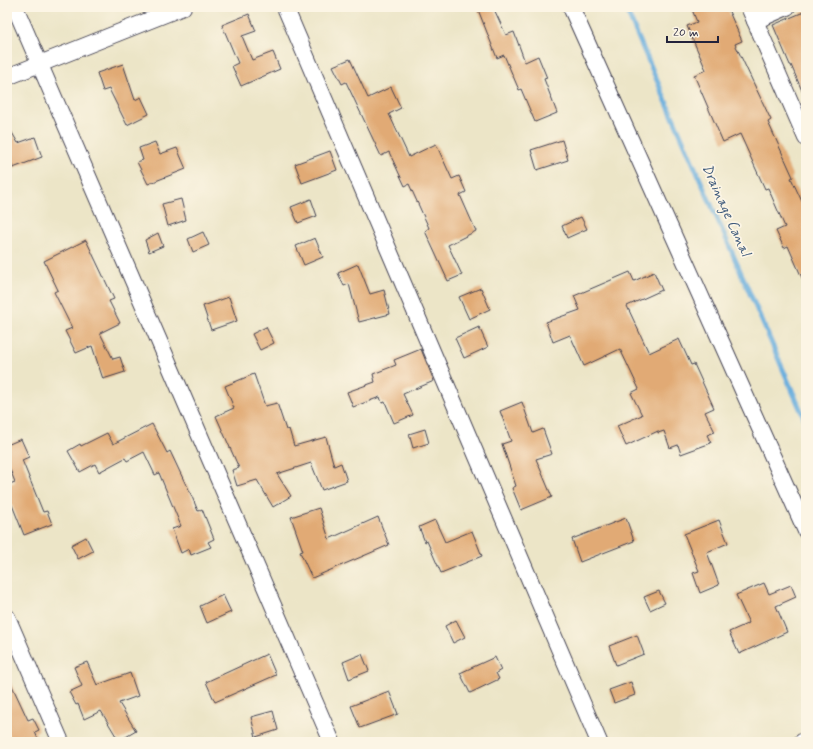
<svg xmlns="http://www.w3.org/2000/svg" width="813" height="749" viewBox="0 0 813 749" font-family="Mynerve,sans-serif">
<style>
.lines{fill:none;stroke-linecap:round;stroke-linejoin:round}
.stream{stroke:#67addd;stroke-width:5}
.building{fill:#e1aa74}
.minor-casing{stroke:#403f50;stroke-width:18}
.minor{stroke:#fff;stroke-width:16}
.labels{text-anchor:middle;stroke-width:3.5;stroke-linejoin:round;paint-order:stroke}
.water-label{font-size:14px;font-style:italic;fill:#3e5a7c;stroke:#fcf5e5}
</style>
<rect width="100%" height="100%" fill="#fcf5e5"/>
<filter id="ink" filterUnits="userSpaceOnUse"><feTurbulence type="fractalNoise" baseFrequency=".025" numOctaves="2"/><feDisplacementMap in="SourceGraphic" scale="8" xChannelSelector="R" yChannelSelector="G"/><feConvolveMatrix kernelMatrix="1 2 1 2 8 2 1 2 1" color-interpolation-filters="sRGB"/></filter>
<filter id="wash" filterUnits="userSpaceOnUse"><feTurbulence type="fractalNoise" baseFrequency=".012" numOctaves="4" result="noise"/><feDisplacementMap in="SourceGraphic" scale="16" xChannelSelector="R" yChannelSelector="G"/><feGaussianBlur stdDeviation="0.9" result="paint"/><feColorMatrix in="noise" values="0 0 0 0 0 0 0 0 0 0 0 0 0 0 0 0 0 1.4 0 .05"/><feComposite in="paint" operator="in"/></filter>
<g filter="url(#wash)">
<rect width="100%" height="100%" fill="#ece5c7"/>
<g class="lines">
<polyline class="stream" points="625,7 806,422"/>
</g>
<g id="blocks">
<g class="building">
<polygon points="477,7 493,7 506,35 514,32 525,62 538,56 547,78 544,79 557,113 535,122 521,89 519,90 504,55 497,58"/>
<polygon points="691,7 727,7 742,41 735,44 771,120 768,122 793,177 791,178 806,210 806,287 788,246 784,248 776,231 785,227 768,188 765,189 740,134 723,142 694,75 706,70 687,26 697,22"/>
<polygon points="806,11 806,100 791,65 790,65 773,25"/>
<polygon points="249,14 256,31 242,36 252,60 273,52 280,69 241,86 232,66 238,63 222,25"/>
<polygon points="350,59 368,98 391,87 401,108 389,114 409,157 436,144 452,179 459,176 466,192 460,195 476,231 448,245 462,275 448,281 425,231 429,228 409,184 405,186 389,152 381,156 346,82 342,84 333,66"/>
<polygon points="123,64 135,100 141,97 149,114 127,125 109,89 103,91 97,73"/>
<polygon points="7,124 18,143 35,137 42,157 13,168 7,152"/>
<polygon points="562,140 568,160 537,170 531,150"/>
<polygon points="155,142 160,154 177,148 186,169 148,184 137,162 143,160 139,148"/>
<polygon points="330,151 337,170 302,183 295,164"/>
<polygon points="181,199 186,220 168,226 162,204"/>
<polygon points="311,199 317,216 298,223 291,207"/>
<polygon points="581,217 587,229 567,238 562,226"/>
<polygon points="203,232 209,245 193,252 188,239"/>
<polygon points="158,233 163,246 149,252 145,240"/>
<polygon points="315,238 323,257 304,265 296,246"/>
<polygon points="86,240 114,299 109,301 120,323 100,333 113,359 120,357 125,372 103,379 92,346 76,353 65,331 72,328 54,292 58,290 44,261"/>
<polygon points="358,264 370,294 384,290 390,314 359,322 349,284 344,286 338,273"/>
<polygon points="630,272 634,281 654,272 662,290 627,306 649,353 679,339 691,365 694,364 714,408 705,412 715,432 707,435 711,443 681,454 678,445 670,448 664,431 658,433 658,431 626,446 617,426 642,415 631,393 639,389 620,349 584,366 570,335 553,342 546,322 580,310 574,296"/>
<polygon points="481,288 490,309 469,319 459,297"/>
<polygon points="229,297 237,321 211,330 203,306"/>
<polygon points="266,327 274,343 260,350 252,334"/>
<polygon points="479,327 488,347 464,358 455,338"/>
<polygon points="421,349 434,381 403,394 413,415 394,423 385,402 382,403 380,397 353,407 347,392 375,382 373,374 396,365 394,360"/>
<polygon points="254,374 265,406 277,403 286,430 289,429 294,446 326,437 334,466 341,463 347,481 322,490 311,463 277,474 291,496 273,507 257,480 237,486 232,470 239,468 216,416 234,408 225,386"/>
<polygon points="522,402 533,433 543,429 552,454 536,459 552,497 521,510 512,488 516,486 502,444 511,441 500,411"/>
<polygon points="152,424 167,453 170,451 186,485 187,485 198,511 202,509 214,539 208,542 211,547 191,555 189,549 181,553 172,529 181,526 159,473 155,475 144,452 127,461 125,458 99,472 95,464 80,472 68,451 80,444 81,446 107,433 113,444"/>
<polygon points="425,429 429,443 413,448 409,434"/>
<polygon points="21,439 29,457 22,460 43,512 47,511 52,524 24,535 12,505 7,507 7,485 15,482 7,462 7,445"/>
<polygon points="319,508 329,539 378,517 389,545 312,578 300,552 303,551 291,517"/>
<polygon points="626,518 634,541 580,562 572,539"/>
<polygon points="435,520 445,542 472,531 482,556 441,573 427,541 425,542 419,527"/>
<polygon points="719,520 728,543 707,552 719,585 700,593 693,573 699,571 684,534"/>
<polygon points="86,537 93,551 78,559 71,545"/>
<polygon points="764,583 769,594 791,585 796,597 776,606 787,632 739,654 729,632 749,623 736,595"/>
<polygon points="659,591 665,603 650,610 644,597"/>
<polygon points="223,595 231,612 207,623 200,606"/>
<polygon points="456,620 465,637 453,643 445,626"/>
<polygon points="637,635 644,654 616,665 609,646"/>
<polygon points="267,654 276,675 215,702 206,682"/>
<polygon points="362,654 369,671 349,679 343,662"/>
<polygon points="495,657 501,670 496,673 499,679 470,693 460,673"/>
<polygon points="87,662 97,685 130,673 138,696 119,703 136,731 119,741 101,711 84,719 78,704 76,705 69,692 82,686 74,667"/>
<polygon points="7,675 28,720 33,718 39,730 35,732 38,739 31,742 12,742 7,730"/>
<polygon points="631,682 635,695 614,703 609,690"/>
<polygon points="389,691 398,714 360,728 351,706"/>
<polygon points="273,711 278,730 256,737 251,717"/>
</g>
</g>
</g>
<g filter="url(#ink)">
<use href="#blocks" fill-opacity="0" stroke="#403f50" stroke-width="1"/>
<g class="lines">
<g class="minor-casing">
<g id="minor">
<polyline points="15,7 332,742"/>
<polyline points="285,7 599,742"/>
<polyline points="571,7 806,531"/>
<polyline points="749,7 806,138"/>
<polyline points="755,21 787,7"/>
<polyline points="7,77 183,7"/>
<polyline points="7,617 61,742"/>
<polyline points="802,742 806,740"/>
</g>
</g>
<use href="#minor" class="minor"/>
</g>
</g>
<g class="labels">
<g class="water-label">
<text transform="translate(727 210) rotate(66)" y="5">Drainage Canal</text>
</g>
</g>
<rect width="813" height="749" fill="none" stroke="#fcf5e5" stroke-width="24"/>
<path d="M667 36v6h51v-6" fill="none" stroke="#22223b" stroke-width="2"/>
<text x="673" y="36" font-size="12" fill="#22223b" stroke="#fcf5e5" stroke-width="3" paint-order="stroke">20 m</text>
</svg>
